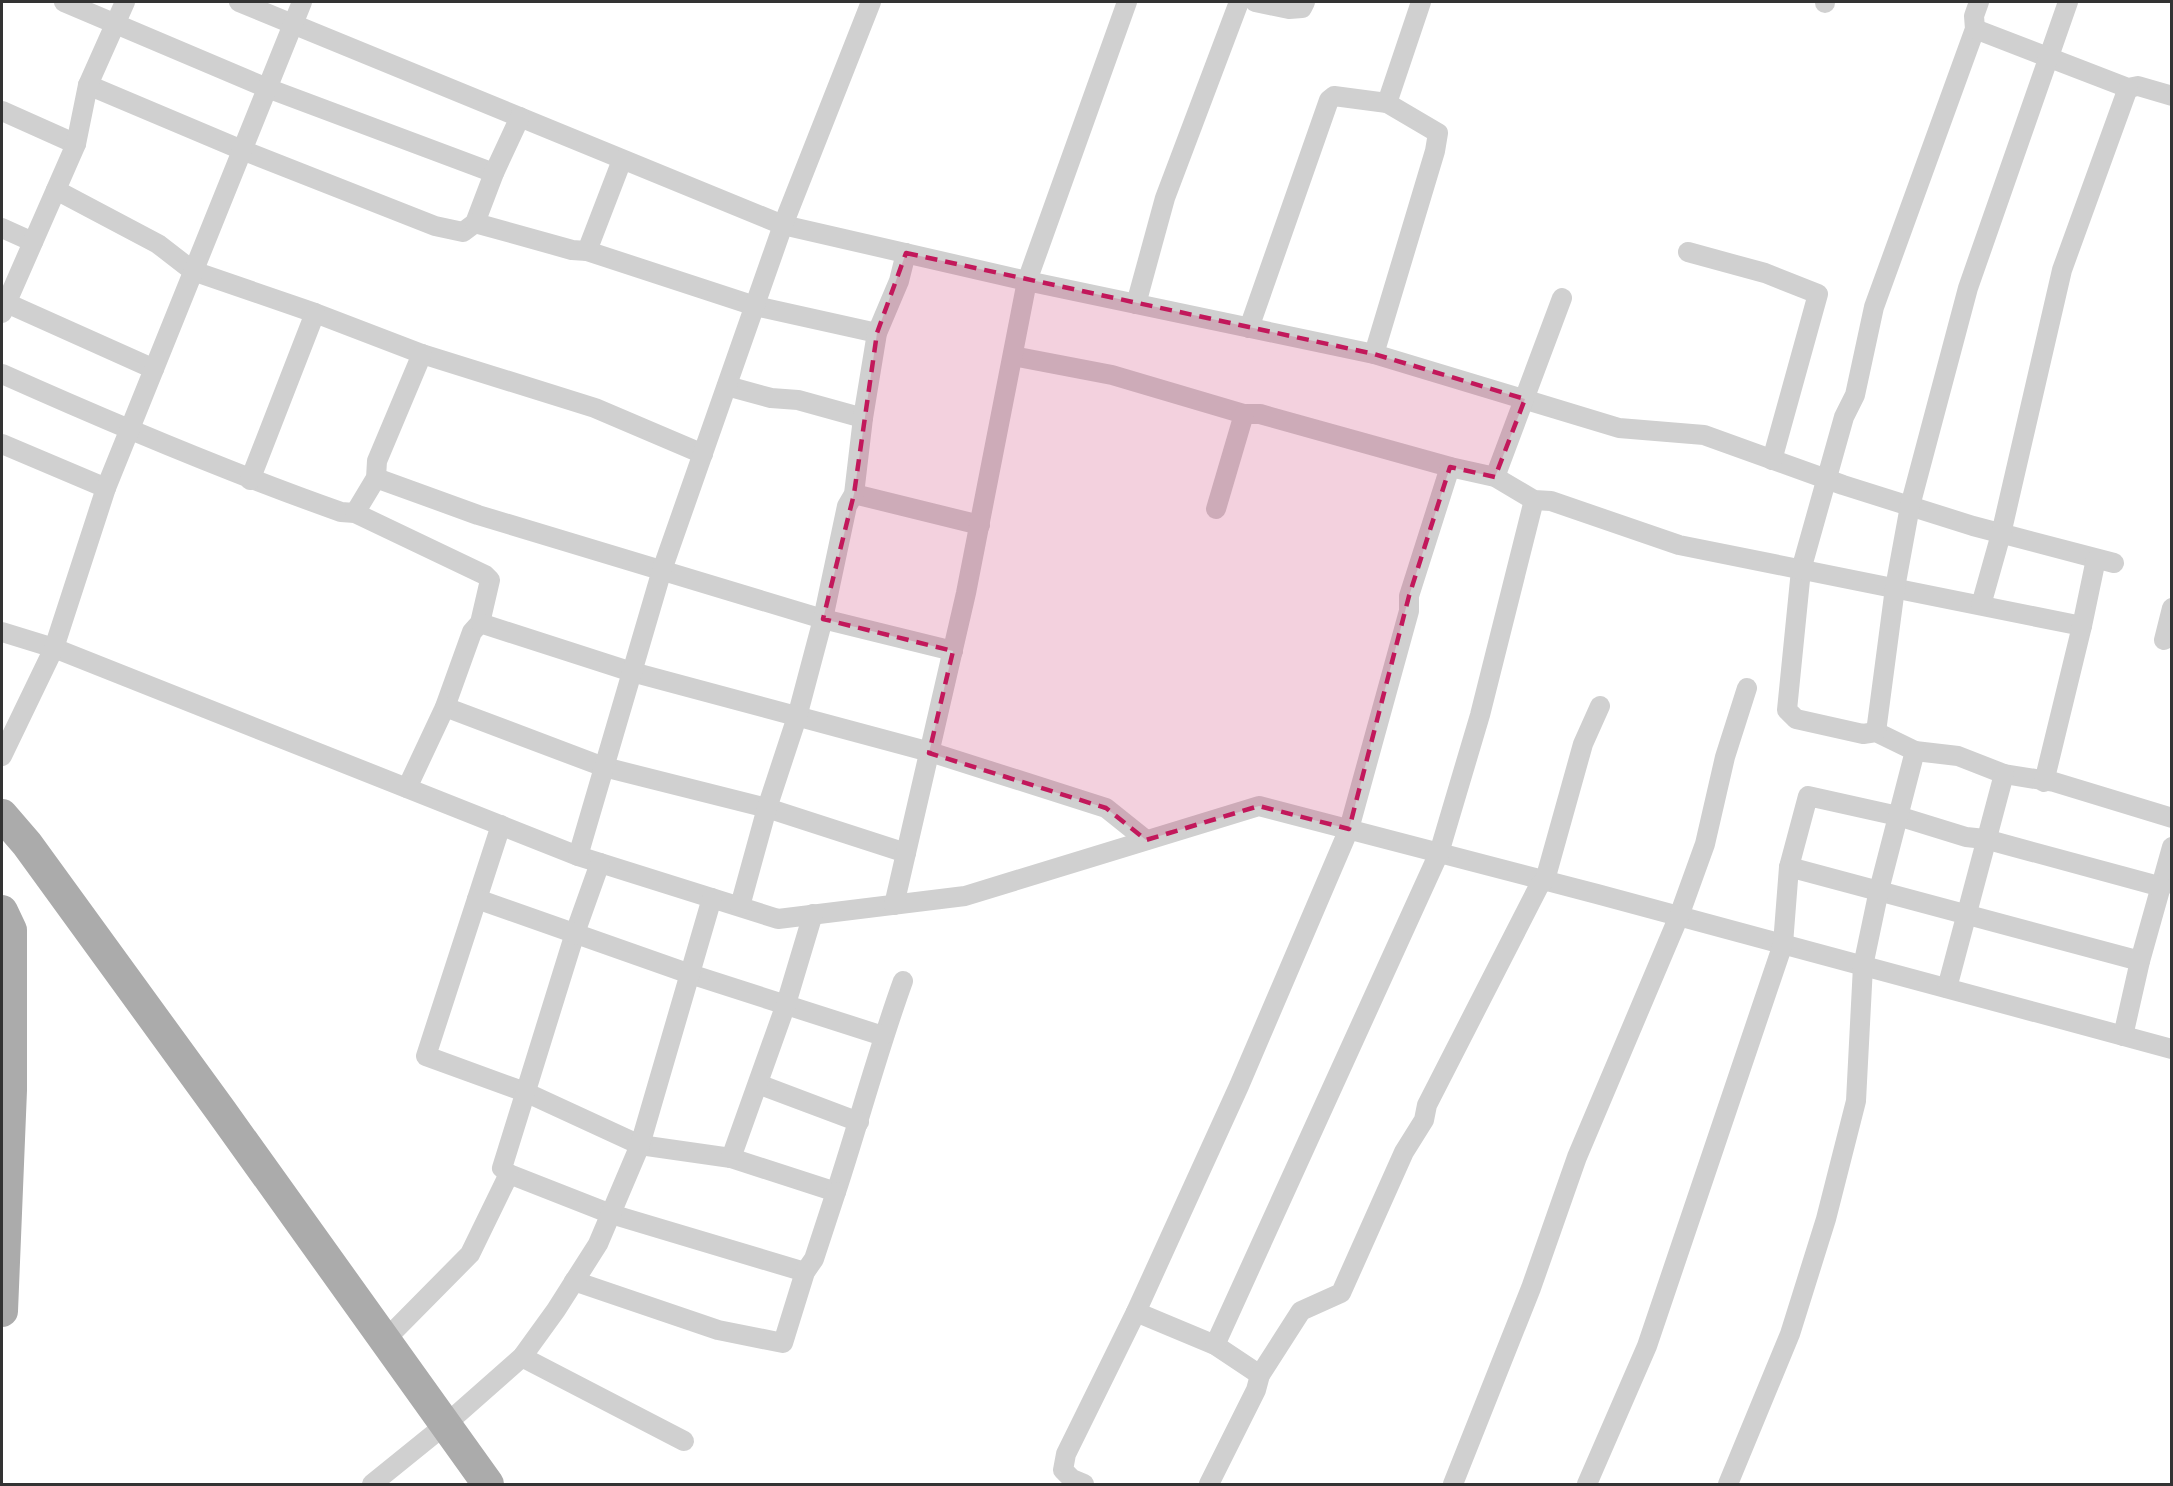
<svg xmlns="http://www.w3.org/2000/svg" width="2173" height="1486" viewBox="0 0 2173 1486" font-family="Jost,sans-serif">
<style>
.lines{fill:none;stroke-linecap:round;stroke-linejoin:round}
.minor{stroke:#d0d0d0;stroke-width:20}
.primary{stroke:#ababab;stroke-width:32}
.marked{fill:#c2185b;fill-opacity:0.2;stroke:#c2185b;stroke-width:4.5;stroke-dasharray:12 8;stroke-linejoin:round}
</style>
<rect width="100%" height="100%" fill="#fff"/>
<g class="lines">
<g class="minor">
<polyline points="64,2 267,88 494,173"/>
<polyline points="239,2 783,225 1027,281 1374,354 1619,428 1704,435 1843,485 1973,526 2114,563"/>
<polyline points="1255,2 1289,9 1302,8 1305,2"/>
<polyline points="1979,2 1974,16 1975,29 1874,307 1855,395 1844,417 1801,570 1787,710 1796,719 1863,734 1876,732 1915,751 1958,756 2004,774 2054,782 2172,818"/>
<polyline points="1825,3 1825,2"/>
<polyline points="1975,29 2128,88 2138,86 2172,96"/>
<polyline points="88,85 242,150 435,226 463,232 475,223 494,173 520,117"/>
<polyline points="1387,103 1421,2"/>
<polyline points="2,111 76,144"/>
<polyline points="56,190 158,244 193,271 315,313 422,354 595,408 703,454"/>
<polyline points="475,223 572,250 587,251 755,306 877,333"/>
<polyline points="2,228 33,242"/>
<polyline points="587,251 622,160"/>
<polyline points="1688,252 1765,273 1818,294 1772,460"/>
<polyline points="2,301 154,369"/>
<polyline points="1136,304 1165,198 1239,2"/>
<polyline points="2,313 76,144 88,85 125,2"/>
<polyline points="1249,328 1329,100 1334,96 1387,103 1438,133 1435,151 1374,354"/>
<polyline points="1013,356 1112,375 1244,414 1260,414 1450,467 1495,477 1534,500 1551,501 1679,545 2082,626"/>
<path d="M2,374c112,50 223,97 339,138l14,1 130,62 5,5 -10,43 -8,9 -27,75 -38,81"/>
<polyline points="727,386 771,398 798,400 863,418"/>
<polyline points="2,444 106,488"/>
<polyline points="1495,477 1562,298"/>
<polyline points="376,478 478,515 823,619 953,651"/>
<polyline points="250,480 315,313"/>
<polyline points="854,494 980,525"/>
<polyline points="1216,509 1244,414"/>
<polyline points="355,513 376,478 377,461 422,354"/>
<polyline points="1981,605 2001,534 2062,270 2128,88"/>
<polyline points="480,623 632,672 930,752 1106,808 1146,840"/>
<polyline points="2,632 54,648 578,856 778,919 965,896 1259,806 1597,894 2172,1049"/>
<polyline points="2164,640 2172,608"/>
<polyline points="445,707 604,767 767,808 906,853"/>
<polyline points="1876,732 1895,588 1910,506 1968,288 2068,2"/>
<polyline points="2,756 54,648 106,488 302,2"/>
<polyline points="2044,782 2082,626 2096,559"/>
<path d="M501,825l-75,231 99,36 115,53 91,13 105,34c23,-70 42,-142 67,-211"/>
<polyline points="578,856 662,570 783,225 871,2"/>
<polyline points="600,863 575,933 502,1168 509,1174 611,1214 805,1272"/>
<polyline points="1789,867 2140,961"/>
<polyline points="477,899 690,974 883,1036"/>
<polyline points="894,905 966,593 1027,281 1127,2"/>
<polyline points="740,906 767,808 797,717 823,619 847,506 854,494 863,418 877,333 899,281 906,253"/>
<polyline points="1947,988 2004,774"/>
<polyline points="2123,1036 2140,961 2172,847"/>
<polyline points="758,1084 859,1122"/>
<polyline points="731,1158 786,1004 813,914"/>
<polyline points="574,1281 718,1330 783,1343 805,1272 814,1259 836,1192"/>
<polyline points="1136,1312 1215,1345 1260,1375"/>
<polyline points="385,1340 470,1254 509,1174"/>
<polyline points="1215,1345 1439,853 1480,715 1534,500"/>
<polyline points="522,1357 684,1441"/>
<polyline points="372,1484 445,1425 522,1357 556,1310 598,1244 640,1145 712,898"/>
<polyline points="1084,1484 1072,1479 1063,1470 1066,1454 1136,1312 1239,1086 1349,829 1409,611 1409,596 1450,467"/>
<polyline points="1209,1484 1256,1390 1260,1375 1301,1311 1341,1293 1404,1152 1424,1120 1427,1105 1539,886 1545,880 1583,744 1600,706"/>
<polyline points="1453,1484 1531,1288 1577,1157 1679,916 1705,844 1725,757 1747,688"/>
<polyline points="1587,1484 1647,1346 1783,944 1789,867 1808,796 1898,816 1966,837 1985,839 2162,887"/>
<polyline points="1728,1484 1790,1334 1826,1219 1856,1101 1863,966 1879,890 1915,751"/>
</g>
<g class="primary">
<polyline points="2,815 27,844 221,1111 488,1484"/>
<polyline points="2,911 11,930 11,1090 2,1311"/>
</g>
</g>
<path class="marked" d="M906,253l468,101 151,45 -30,78 -45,-10 -41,129 -60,233 -90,-23 -113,34 -40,-32 -177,-55 24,-102 -130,-32 31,-125 23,-161z"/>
<rect width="2173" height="1486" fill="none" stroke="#333333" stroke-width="6"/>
</svg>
